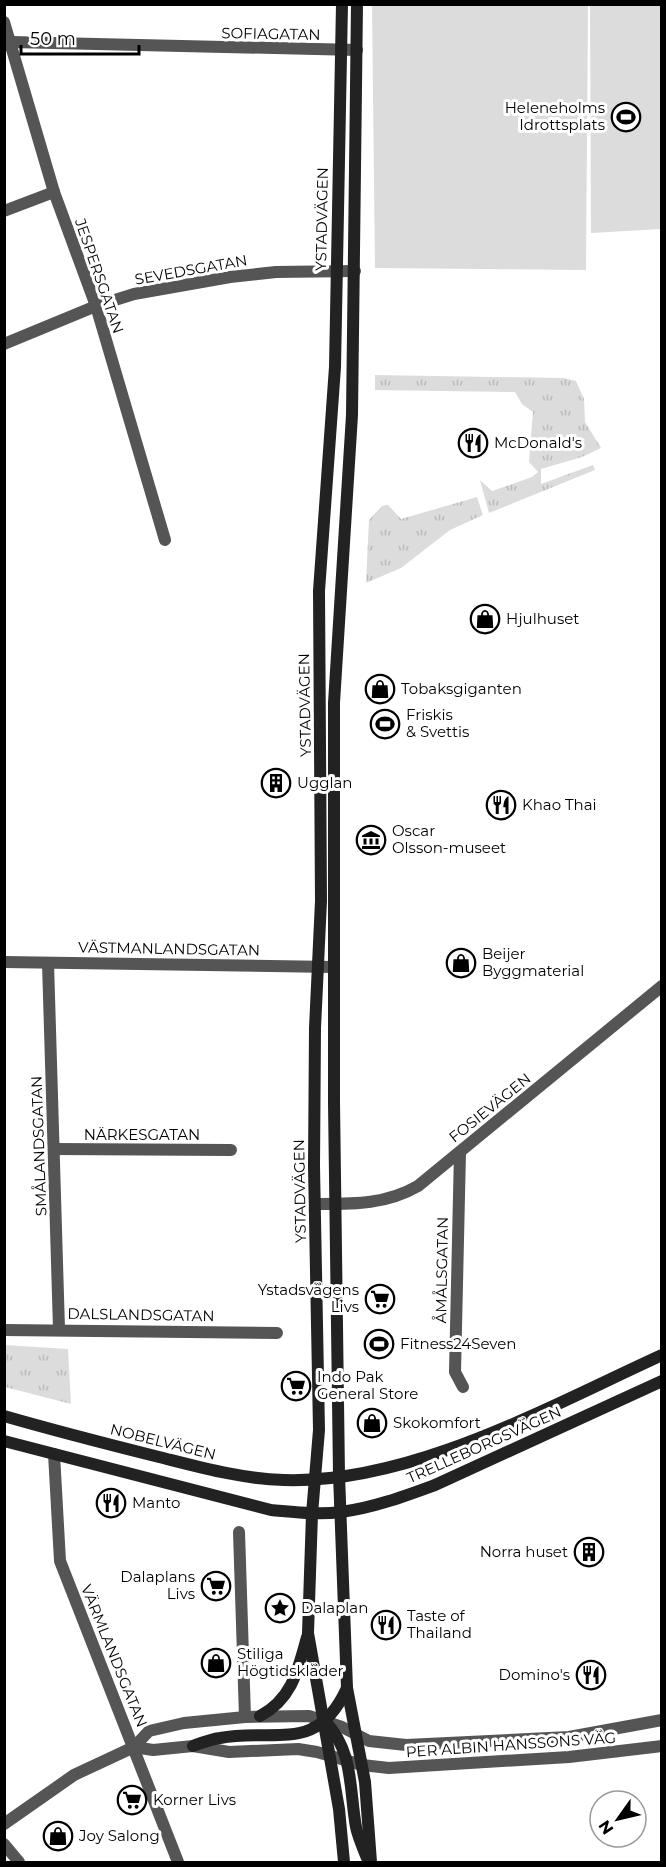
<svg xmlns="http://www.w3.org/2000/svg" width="666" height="1867" viewBox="0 0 666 1867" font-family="Montserrat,sans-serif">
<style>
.grass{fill:url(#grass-tufts)}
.park{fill:#dcdcdc}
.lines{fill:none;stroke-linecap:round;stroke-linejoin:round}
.minor{stroke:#555;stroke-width:12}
.tertiary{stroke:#555;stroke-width:12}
.secondary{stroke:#222;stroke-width:12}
.labels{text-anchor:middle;stroke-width:6;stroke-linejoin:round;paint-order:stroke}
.street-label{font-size:15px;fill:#000;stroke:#fff}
.poi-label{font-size:15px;fill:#000;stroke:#fff;text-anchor:start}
</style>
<defs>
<pattern id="grass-tufts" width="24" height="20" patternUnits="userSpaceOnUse" patternTransform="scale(1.5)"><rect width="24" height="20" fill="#dcdcdc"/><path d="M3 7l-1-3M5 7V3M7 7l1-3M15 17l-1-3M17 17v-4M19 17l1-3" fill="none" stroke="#bbb"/></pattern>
</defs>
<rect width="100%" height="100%" fill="#fff"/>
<g class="grass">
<polygon points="375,375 563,378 576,381 584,399 585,422 601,448 582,457 541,469 541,484 593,465 595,470 489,513 480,480 492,491 532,477 538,472 529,462 533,412 522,404 515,392 375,390"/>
<polygon points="477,497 483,515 450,530 401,568 366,583 369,520 382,506 388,505 401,519"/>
<polygon points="5,1345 68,1349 71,1404 5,1387"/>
</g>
<g class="park">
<polygon points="372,5 588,5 586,270 375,268"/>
<polygon points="590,5 661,5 661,229 591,233"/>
</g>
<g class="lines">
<g class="minor">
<polyline points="4,22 54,192 96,306 165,540"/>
<polyline points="5,45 11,42 357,50"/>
<polyline points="4,211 54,192"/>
<polyline points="4,344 96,306 134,294 230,277 276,272 355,271"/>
<polyline points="4,962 333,967"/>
<polyline points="48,963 59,1329"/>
<polyline points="54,1149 231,1150"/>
<polyline points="460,1152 455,1372 463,1387"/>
<path d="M315,1204c37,0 70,1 103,-18l244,-200"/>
<polyline points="4,1330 277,1333"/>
<polyline points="54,1454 60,1561 178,1862"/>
<polyline points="239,1532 245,1717"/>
<polyline points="4,1844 19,1862"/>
</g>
<g class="tertiary">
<polyline points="134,1747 153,1750 193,1746 229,1752 298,1749 317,1752 362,1765 389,1768 569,1757 662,1746"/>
<polyline points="4,1824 74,1775 134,1747 149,1731 184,1723 245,1717 309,1716 342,1727 369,1741 406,1745 569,1737 662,1720"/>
</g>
<g class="secondary">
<polyline points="342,4 335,367 319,591 321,901 315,1028 314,1166 319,1430 312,1514 308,1633 339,1809 344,1862"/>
<polyline points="357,4 352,415 334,703 334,1102 339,1475 347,1688 365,1782 371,1862"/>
<path d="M4,1416c52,15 103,28 155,41 40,10 83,22 125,23 127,4 264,-73 378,-125"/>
<path d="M4,1441l267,69c24,2 47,5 70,2 32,-4 64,-16 94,-27l227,-104"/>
<path d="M260,1716c32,-17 38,-46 47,-79"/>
<path d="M325,1721c29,31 24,67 31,106 2,10 7,21 11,31"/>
<path d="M193,1746c8,-3 18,-7 27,-8 57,-10 97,16 127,-50"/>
</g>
</g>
<defs>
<g id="stadium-ring" transform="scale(1.5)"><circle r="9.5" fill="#fff" stroke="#000" stroke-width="1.5"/><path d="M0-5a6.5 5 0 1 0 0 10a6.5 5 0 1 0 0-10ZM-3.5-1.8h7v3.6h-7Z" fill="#000"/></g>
<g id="restaurant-ring" transform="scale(1.5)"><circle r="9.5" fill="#fff" stroke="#000" stroke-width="1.5"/><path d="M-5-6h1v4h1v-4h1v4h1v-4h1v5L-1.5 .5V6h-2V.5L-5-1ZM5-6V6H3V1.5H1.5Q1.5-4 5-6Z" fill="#000"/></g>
<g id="shop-ring" transform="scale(1.5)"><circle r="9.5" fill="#fff" stroke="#000" stroke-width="1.5"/><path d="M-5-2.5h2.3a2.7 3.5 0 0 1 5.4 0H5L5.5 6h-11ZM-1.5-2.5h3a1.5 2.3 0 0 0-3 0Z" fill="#000"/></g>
<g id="building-ring" transform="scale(1.5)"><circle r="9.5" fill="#fff" stroke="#000" stroke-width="1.5"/><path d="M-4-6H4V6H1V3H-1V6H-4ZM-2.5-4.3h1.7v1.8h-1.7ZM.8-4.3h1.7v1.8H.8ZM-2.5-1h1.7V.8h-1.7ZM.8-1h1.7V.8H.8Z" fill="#000"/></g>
<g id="museum-ring" transform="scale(1.5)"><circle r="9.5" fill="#fff" stroke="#000" stroke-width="1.5"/><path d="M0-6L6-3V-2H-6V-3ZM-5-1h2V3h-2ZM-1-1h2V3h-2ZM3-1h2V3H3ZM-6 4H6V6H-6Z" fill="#000"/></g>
<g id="supermarket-ring" transform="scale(1.5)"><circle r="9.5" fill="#fff" stroke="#000" stroke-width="1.5"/><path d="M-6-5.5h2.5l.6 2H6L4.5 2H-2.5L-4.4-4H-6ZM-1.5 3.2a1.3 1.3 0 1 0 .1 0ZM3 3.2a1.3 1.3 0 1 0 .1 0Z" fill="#000"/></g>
<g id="sight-ring" transform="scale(1.5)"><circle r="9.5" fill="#fff" stroke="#000" stroke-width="1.5"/><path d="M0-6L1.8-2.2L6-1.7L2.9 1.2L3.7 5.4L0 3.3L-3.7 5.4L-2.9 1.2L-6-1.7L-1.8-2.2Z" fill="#000"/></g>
</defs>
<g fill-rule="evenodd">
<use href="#stadium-ring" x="626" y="117"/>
<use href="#restaurant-ring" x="473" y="443"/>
<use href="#shop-ring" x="485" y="619"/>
<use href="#shop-ring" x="380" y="689"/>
<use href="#stadium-ring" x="385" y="724"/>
<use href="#building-ring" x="276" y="783"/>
<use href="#restaurant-ring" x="501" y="805"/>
<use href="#museum-ring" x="371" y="840"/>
<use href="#shop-ring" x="461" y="963"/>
<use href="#supermarket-ring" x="380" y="1299"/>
<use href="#stadium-ring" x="379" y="1344"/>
<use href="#supermarket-ring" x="296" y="1386"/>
<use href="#shop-ring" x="372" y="1423"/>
<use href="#restaurant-ring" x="111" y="1503"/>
<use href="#building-ring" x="589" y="1552"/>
<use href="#supermarket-ring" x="216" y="1586"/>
<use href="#sight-ring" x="280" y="1608"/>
<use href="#restaurant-ring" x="386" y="1625"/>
<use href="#shop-ring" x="216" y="1663"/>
<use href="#restaurant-ring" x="591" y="1675"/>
<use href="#supermarket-ring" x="132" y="1800"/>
<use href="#shop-ring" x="58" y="1836"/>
</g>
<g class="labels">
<g class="street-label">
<text transform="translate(271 34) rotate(1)" y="5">SOFIAGATAN</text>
<text transform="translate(322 219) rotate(-89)" y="5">YSTADVÄGEN</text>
<text transform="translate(191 270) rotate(-10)" y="5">SEVEDSGATAN</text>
<text transform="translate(99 276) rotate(71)" y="5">JESPERSGATAN</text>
<text transform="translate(305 705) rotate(-91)" y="5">YSTADVÄGEN</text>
<text transform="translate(169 949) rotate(1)" y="5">VÄSTMANLANDSGATAN</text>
<text transform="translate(490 1108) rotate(-39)" y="5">FOSIEVÄGEN</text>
<text x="142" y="1140">NÄRKESGATAN</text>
<text transform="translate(39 1146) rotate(-92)" y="5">SMÅLANDSGATAN</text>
<text transform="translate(300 1191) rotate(-91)" y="5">YSTADVÄGEN</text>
<text transform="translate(442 1270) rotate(-89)" y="5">ÅMÅLSGATAN</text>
<text transform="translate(141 1315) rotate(1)" y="5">DALSLANDSGATAN</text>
<text transform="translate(163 1442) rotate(14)" y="5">NOBELVÄGEN</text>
<text transform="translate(484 1445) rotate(-24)" y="5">TRELLEBORGSVÄGEN</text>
<text transform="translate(114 1656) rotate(68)" y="5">VÄRMLANDSGATAN</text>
<text transform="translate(511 1745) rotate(-4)" y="5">PER ALBIN HANSSONS VÄG</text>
</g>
<g class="poi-label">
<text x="605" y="113" text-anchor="end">Heleneholms<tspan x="605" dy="17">Idrottsplats</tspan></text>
<text x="494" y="448">McDonald's</text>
<text x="506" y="624">Hjulhuset</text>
<text x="401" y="694">Tobaksgiganten</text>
<text x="406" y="720">Friskis<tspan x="406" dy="17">&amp; Svettis</tspan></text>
<text x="297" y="788">Ugglan</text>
<text x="522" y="810">Khao Thai</text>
<text x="392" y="836">Oscar<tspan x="392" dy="17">Olsson-museet</tspan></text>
<text x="482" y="959">Beijer<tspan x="482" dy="17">Byggmaterial</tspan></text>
<text x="359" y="1295" text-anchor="end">Ystadsvägens<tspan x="359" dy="17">Livs</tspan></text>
<text x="400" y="1349">Fitness24Seven</text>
<text x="317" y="1382">Indo Pak<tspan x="317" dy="17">General Store</tspan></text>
<text x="393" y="1428">Skokomfort</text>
<text x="132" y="1508">Manto</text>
<text x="568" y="1557" text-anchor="end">Norra huset</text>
<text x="195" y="1582" text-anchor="end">Dalaplans<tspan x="195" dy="17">Livs</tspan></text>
<text x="301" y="1613">Dalaplan</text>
<text x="407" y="1621">Taste of<tspan x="407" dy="17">Thailand</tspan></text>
<text x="237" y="1659">Stiliga<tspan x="237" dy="17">Högtidskläder</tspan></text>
<text x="570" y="1680" text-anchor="end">Domino's</text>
<text x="153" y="1805">Korner Livs</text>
<text x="79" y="1841">Joy Salong</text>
</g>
</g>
<rect width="666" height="1867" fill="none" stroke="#000000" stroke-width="12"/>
<g transform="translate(618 1819) rotate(236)"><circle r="28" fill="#ffffff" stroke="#999999" stroke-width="1.5"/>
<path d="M0-4.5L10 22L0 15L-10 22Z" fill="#000000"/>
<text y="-9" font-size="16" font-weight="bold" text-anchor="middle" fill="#000000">N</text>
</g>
<path d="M21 45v9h118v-9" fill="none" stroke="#000000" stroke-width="3"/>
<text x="30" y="45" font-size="18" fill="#000000" stroke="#ffffff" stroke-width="4.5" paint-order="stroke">50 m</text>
</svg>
